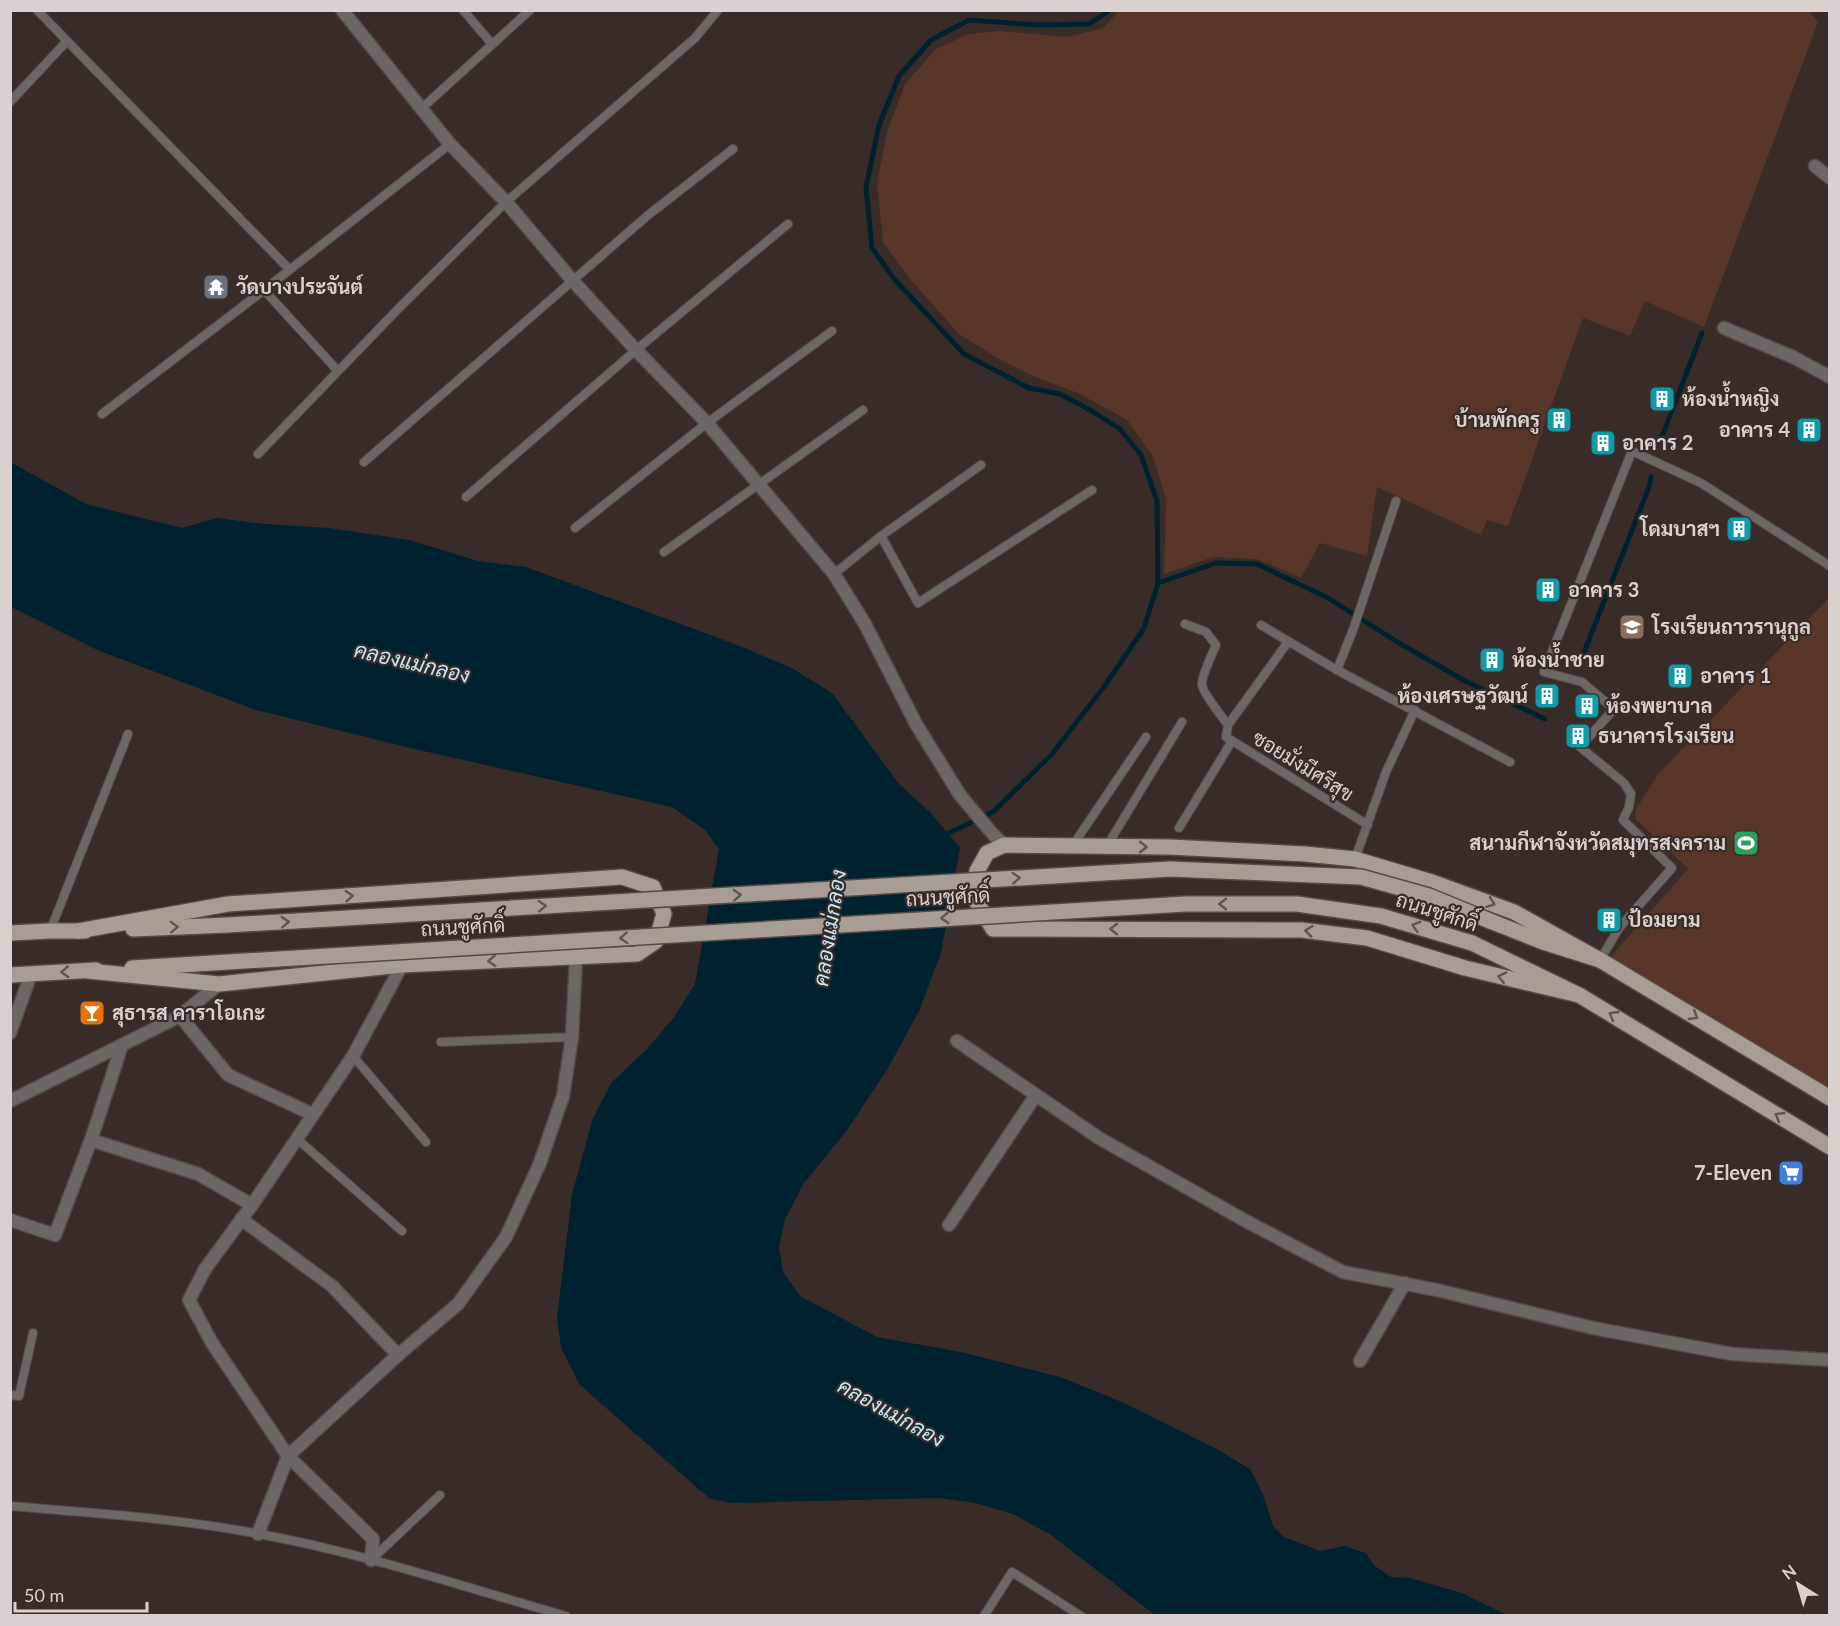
<svg xmlns="http://www.w3.org/2000/svg" width="1840" height="1626" viewBox="0 0 1840 1626" font-family="Lato,Sarabun,sans-serif">
<style>
.green{fill:#573528}
.water{fill:#00222e}
.lines{fill:none;stroke-linecap:round;stroke-linejoin:round}
.stream{stroke:#00222e;stroke-width:5}
.lane-casing{stroke:#564a46;stroke-width:10}
.street-casing{stroke:#564a46;stroke-width:15}
.primary-casing{stroke:#564a46;stroke-width:18}
.lane{stroke:#6c6763;stroke-width:8}
.street{stroke:#6c6763;stroke-width:12}
.primary{stroke:#a89d94;stroke-width:15}
.primary-bridge-casing{stroke:#564a46;stroke-width:18;stroke-linecap:butt}
.primary-bridge{stroke:#a89d94;stroke-width:15}
.oneway{stroke:#60544e}
.labels{text-anchor:middle;stroke-width:4.5;stroke-linejoin:round;paint-order:stroke}
.poi-label{font-size:20px;font-weight:bold;fill:#dad1ce;stroke:#392c28;text-anchor:start}
.street-label{font-size:20px;fill:#dad1ce;stroke:#392c28}
.water-label{font-size:21px;font-style:italic;fill:#bfeafe;stroke:#392c28}
</style>
<rect width="100%" height="100%" fill="#392c28"/>
<g class="green">
<polygon points="1119,10 1807,10 1818,22 1704,327 1645,301 1630,336 1583,318 1508,526 1487,520 1481,535 1377,487 1367,556 1320,543 1301,578 1257,559 1213,557 1164,574 1166,500 1153,456 1127,420 1078,393 1035,377 999,359 959,334 910,279 883,242 877,183 887,132 905,84 936,49 969,34 998,31 1067,37 1104,28"/>
<polygon points="1829,598 1829,1099 1605,963 1688,869 1635,818 1636,809 1659,773"/>
</g>
<polygon class="water" points="10,462 86,504 182,528 217,518 265,524 329,528 409,540 478,561 526,567 732,643 790,667 832,693 899,784 931,813 960,848 941,953 919,1011 887,1070 848,1129 804,1183 785,1219 779,1247 783,1272 800,1296 877,1337 961,1352 1060,1377 1122,1402 1215,1448 1250,1469 1263,1494 1273,1526 1284,1537 1320,1551 1345,1546 1365,1553 1375,1566 1391,1577 1410,1578 1462,1593 1507,1615 1155,1615 1051,1535 1013,1514 975,1503 939,1498 732,1503 710,1499 580,1385 561,1348 557,1318 572,1194 593,1118 612,1082 647,1049 674,1017 695,984 719,849 705,830 672,807 419,750 256,710 97,650 11,607"/>
<g class="lines">
<g class="stream">
<polyline points="1661,439 1702,333"/>
<polyline points="1158,583 1216,563 1257,564 1328,598 1399,643 1465,681 1545,719"/>
<polyline points="1579,665 1649,487 1651,477"/>
<polyline points="943,836 993,812 1051,755 1104,687 1144,628 1158,583 1157,501 1141,455 1120,429 1092,411 1060,394 1029,388 964,354 895,280 872,248 866,187 879,125 899,76 931,40 969,20 1038,25 1089,24 1110,10"/>
</g>
<g class="lane-casing">
<g id="lane">
<polyline points="37,10 290,270"/>
<polyline points="463,10 492,44"/>
<polyline points="10,102 67,41"/>
<polyline points="422,108 530,10"/>
<polyline points="264,290 338,371"/>
<polyline points="102,414 264,290 450,144"/>
<polyline points="258,454 400,307 506,202 695,38 718,10"/>
<polyline points="364,462 647,216 733,149"/>
<polyline points="466,497 636,350 788,224"/>
<polyline points="575,528 707,423 832,331"/>
<polyline points="881,536 918,603 1092,490"/>
<polyline points="664,552 863,410"/>
<polyline points="834,574 881,536 981,465"/>
<path d="M1185,624l21,8 10,13c-4,10 -15,31 -14,40 1,8 20,32 26,40"/>
<polyline points="1261,625 1337,670 1510,762"/>
<polyline points="1288,642 1228,725 1226,737 1368,825"/>
<polyline points="1337,670 1353,630 1396,501"/>
<polyline points="1179,828 1232,741"/>
<polyline points="1073,845 1146,737"/>
<polyline points="1107,846 1182,722"/>
<polyline points="1355,859 1386,772 1415,710"/>
<polyline points="50,931 128,734"/>
<polyline points="1600,960 1619,928 1672,868 1623,820 1629,807 1631,794 1624,783 1580,747 1614,709 1582,682 1544,672 1632,451 1701,483 1830,566"/>
<polyline points="441,1042 572,1037"/>
<polyline points="353,1056 426,1142"/>
<polyline points="296,1138 402,1231"/>
<polyline points="10,1395 19,1396 33,1333"/>
<path d="M10,1506c83,7 167,12 249,28 104,19 205,53 307,82"/>
<polyline points="372,1559 440,1495"/>
<polyline points="984,1616 1012,1572 1081,1616"/>
</g>
</g>
<g class="street-casing">
<g id="street">
<polyline points="342,10 450,144 506,202 573,281 636,350 707,423 834,574 865,624 916,724 960,795 991,832 1004,845"/>
<polyline points="1815,166 1830,178"/>
<polyline points="1724,328 1793,357 1830,377"/>
<polyline points="180,1016 228,1075 312,1114"/>
<polyline points="10,1033 31,974"/>
<polyline points="957,1041 1099,1138 1244,1220 1343,1272 1437,1290 1593,1328 1732,1354 1830,1360"/>
<polyline points="10,1101 180,1016 219,984"/>
<polyline points="91,1140 198,1174 252,1205"/>
<polyline points="241,1219 332,1286 398,1355"/>
<polyline points="10,1220 55,1235 91,1140 122,1045"/>
<polyline points="949,1225 1036,1095"/>
<polyline points="1360,1361 1405,1283"/>
<polyline points="258,1534 288,1456 398,1355 458,1304 506,1237 540,1163 563,1096 572,1037 576,957"/>
<polyline points="371,1560 373,1539 288,1456 212,1343 189,1300 205,1269 252,1205 353,1056 402,965"/>
</g>
</g>
<g class="primary-casing">
<g id="primary">
<polyline points="1490,921 1543,942 1600,960 1830,1098"/>
<polyline points="133,929 227,925"/>
<polyline points="78,931 228,904 622,877 653,887 664,914 656,941 637,954 402,965 219,984 88,971"/>
<polyline points="10,933 50,931 85,931"/>
<polyline points="1472,943 1579,995 1830,1147"/>
<polyline points="132,968 228,962"/>
<polyline points="10,975 96,970"/>
<polyline points="1579,995 1465,968 1367,938 1301,930 993,929 975,899 977,871 987,853 1004,845 1170,847 1305,854 1355,859 1432,882 1514,912 1600,960"/>
</g>
</g>
<use href="#lane" class="lane"/>
<use href="#street" class="street"/>
<use href="#primary" class="primary"/>
<g class="primary-bridge-casing">
<g id="primary-bridge">
<polyline points="227,925 1170,869 1361,877 1429,896 1490,921"/>
<polyline points="228,962 1185,904 1297,904 1381,916 1472,943"/>
</g>
</g>
<use href="#primary-bridge" class="primary-bridge"/>
</g>
<defs><path id="oneway-chevron" d="M-2-3.5L2.5 0L-2 3.5" fill="none" stroke-width="1.6" stroke-linecap="round" stroke-linejoin="round" transform="scale(1.5)"/></defs>
<g class="oneway">
<use href="#oneway-chevron" transform="translate(1143 847)"/>
<use href="#oneway-chevron" transform="translate(1016 878) rotate(-3)"/>
<use href="#oneway-chevron" transform="translate(737 895) rotate(-3)"/>
<use href="#oneway-chevron" transform="translate(349 896) rotate(-4)"/>
<use href="#oneway-chevron" transform="translate(1491 903) rotate(20)"/>
<use href="#oneway-chevron" transform="translate(1223 904) rotate(-180)"/>
<use href="#oneway-chevron" transform="translate(542 906) rotate(-3)"/>
<use href="#oneway-chevron" transform="translate(945 918) rotate(177)"/>
<use href="#oneway-chevron" transform="translate(285 922) rotate(-3)"/>
<use href="#oneway-chevron" transform="translate(1416 926) rotate(-163)"/>
<use href="#oneway-chevron" transform="translate(174 927) rotate(-2)"/>
<use href="#oneway-chevron" transform="translate(1114 929) rotate(-180)"/>
<use href="#oneway-chevron" transform="translate(1309 931) rotate(-174)"/>
<use href="#oneway-chevron" transform="translate(624 938) rotate(177)"/>
<use href="#oneway-chevron" transform="translate(492 961) rotate(177)"/>
<use href="#oneway-chevron" transform="translate(65 972) rotate(177)"/>
<use href="#oneway-chevron" transform="translate(1502 977) rotate(-167)"/>
<use href="#oneway-chevron" transform="translate(1613 1015) rotate(-149)"/>
<use href="#oneway-chevron" transform="translate(1694 1016) rotate(31)"/>
<use href="#oneway-chevron" transform="translate(1779 1116) rotate(-149)"/>
</g>
<defs>
<g id="temple-square" transform="scale(1.35)"><rect x="-9" y="-9" width="18" height="18" rx="4" fill="#6b7280" stroke="#392c28"/><path d="M0-6L5-2H3V0L6.5 2.5H4V6H1.5V3h-3V6H-4V2.5H-6.5L-3 0V-2H-5Z" fill="#fff"/></g>
<g id="building-square" transform="scale(1.35)"><rect x="-9" y="-9" width="18" height="18" rx="4" fill="#0f9aa8" stroke="#392c28"/><path d="M-4-6H4V6H1V3H-1V6H-4ZM-2.5-4.3h1.7v1.8h-1.7ZM.8-4.3h1.7v1.8H.8ZM-2.5-1h1.7V.8h-1.7ZM.8-1h1.7V.8H.8Z" fill="#fff"/></g>
<g id="school-square" transform="scale(1.35)"><rect x="-9" y="-9" width="18" height="18" rx="4" fill="#8d6e63" stroke="#392c28"/><path d="M0-5L7-2L0 1L-7-2ZM-4 1L0 2.5L4 1V4Q0 6-4 4Z" fill="#fff"/></g>
<g id="stadium-square" transform="scale(1.35)"><rect x="-9" y="-9" width="18" height="18" rx="4" fill="#2e9e5b" stroke="#392c28"/><path d="M0-5a6.5 5 0 1 0 0 10a6.5 5 0 1 0 0-10ZM-3.5-1.8h7v3.6h-7Z" fill="#fff"/></g>
<g id="bar-square" transform="scale(1.35)"><rect x="-9" y="-9" width="18" height="18" rx="4" fill="#e8710a" stroke="#392c28"/><path d="M-6-5H6L.8 .8V4.5H3.5V6h-7V4.5H-.8V.8Z" fill="#fff"/></g>
<g id="supermarket-square" transform="scale(1.35)"><rect x="-9" y="-9" width="18" height="18" rx="4" fill="#3f7fe0" stroke="#392c28"/><path d="M-6-5.5h2.5l.6 2H6L4.5 2H-2.5L-4.4-4H-6ZM-1.5 3.2a1.3 1.3 0 1 0 .1 0ZM3 3.2a1.3 1.3 0 1 0 .1 0Z" fill="#fff"/></g>
</defs>
<g fill-rule="evenodd">
<use href="#temple-square" x="216" y="287"/>
<use href="#building-square" x="1662" y="399"/>
<use href="#building-square" x="1559" y="420"/>
<use href="#building-square" x="1809" y="430"/>
<use href="#building-square" x="1603" y="443"/>
<use href="#building-square" x="1739" y="529"/>
<use href="#building-square" x="1548" y="590"/>
<use href="#school-square" x="1632" y="627"/>
<use href="#building-square" x="1492" y="660"/>
<use href="#building-square" x="1680" y="676"/>
<use href="#building-square" x="1547" y="696"/>
<use href="#building-square" x="1587" y="706"/>
<use href="#building-square" x="1578" y="736"/>
<use href="#stadium-square" x="1746" y="843"/>
<use href="#building-square" x="1609" y="920"/>
<use href="#bar-square" x="92" y="1013"/>
<use href="#supermarket-square" x="1791" y="1173"/>
</g>
<g class="labels">
<g class="poi-label">
<text x="236" y="294">วัดบางประจันต์</text>
<text x="1682" y="406">ห้องน้ำหญิง</text>
<text x="1540" y="427" text-anchor="end">บ้านพักครู</text>
<text x="1790" y="437" text-anchor="end">อาคาร 4</text>
<text x="1622" y="450">อาคาร 2</text>
<text x="1720" y="536" text-anchor="end">โดมบาสฯ</text>
<text x="1568" y="597">อาคาร 3</text>
<text x="1652" y="634">โรงเรียนถาวรานุกูล</text>
<text x="1512" y="667">ห้องน้ำชาย</text>
<text x="1700" y="683">อาคาร 1</text>
<text x="1528" y="703" text-anchor="end">ห้องเศรษฐวัฒน์</text>
<text x="1606" y="713">ห้องพยาบาล</text>
<text x="1598" y="743">ธนาคารโรงเรียน</text>
<text x="1726" y="850" text-anchor="end">สนามกีฬาจังหวัดสมุทรสงคราม</text>
<text x="1628" y="927">ป้อมยาม</text>
<text x="112" y="1020">สุธารส คาราโอเกะ</text>
<text x="1772" y="1180" text-anchor="end">7-Eleven</text>
</g>
<g class="street-label">
<text transform="translate(1303 766) rotate(32)" y="7">ซอยมั่งมีศรีสุข</text>
<text transform="translate(948 897) rotate(-3)" y="7">ถนนชูศักดิ์</text>
<text transform="translate(1437 912) rotate(18)" y="7">ถนนชูศักดิ์</text>
<text transform="translate(463 927) rotate(-3)" y="7">ถนนชูศักดิ์</text>
</g>
<g class="water-label">
<text transform="translate(412 663) rotate(13)" y="7">คลองแม่กลอง</text>
<text transform="translate(830 928) rotate(-81)" y="7">คลองแม่กลอง</text>
<text transform="translate(891 1413) rotate(29)" y="7">คลองแม่กลอง</text>
</g>
</g>
<rect width="1840" height="1626" fill="none" stroke="#dad1ce" stroke-width="24"/>
<g transform="translate(1798 1584) rotate(323)" stroke="#392c28" stroke-width="4.5" paint-order="stroke">
<path d="M0-4.5L10 22L0 15L-10 22Z" fill="#dad1ce"/>
<text y="-9" font-size="16" font-weight="bold" text-anchor="middle" fill="#dad1ce">N</text>
</g>
<path d="M15 1602v9h132v-9" fill="none" stroke="#dad1ce" stroke-width="3"/>
<text x="24" y="1602" font-size="18" fill="#dad1ce" stroke="#392c28" stroke-width="4.5" paint-order="stroke">50 m</text>
</svg>
